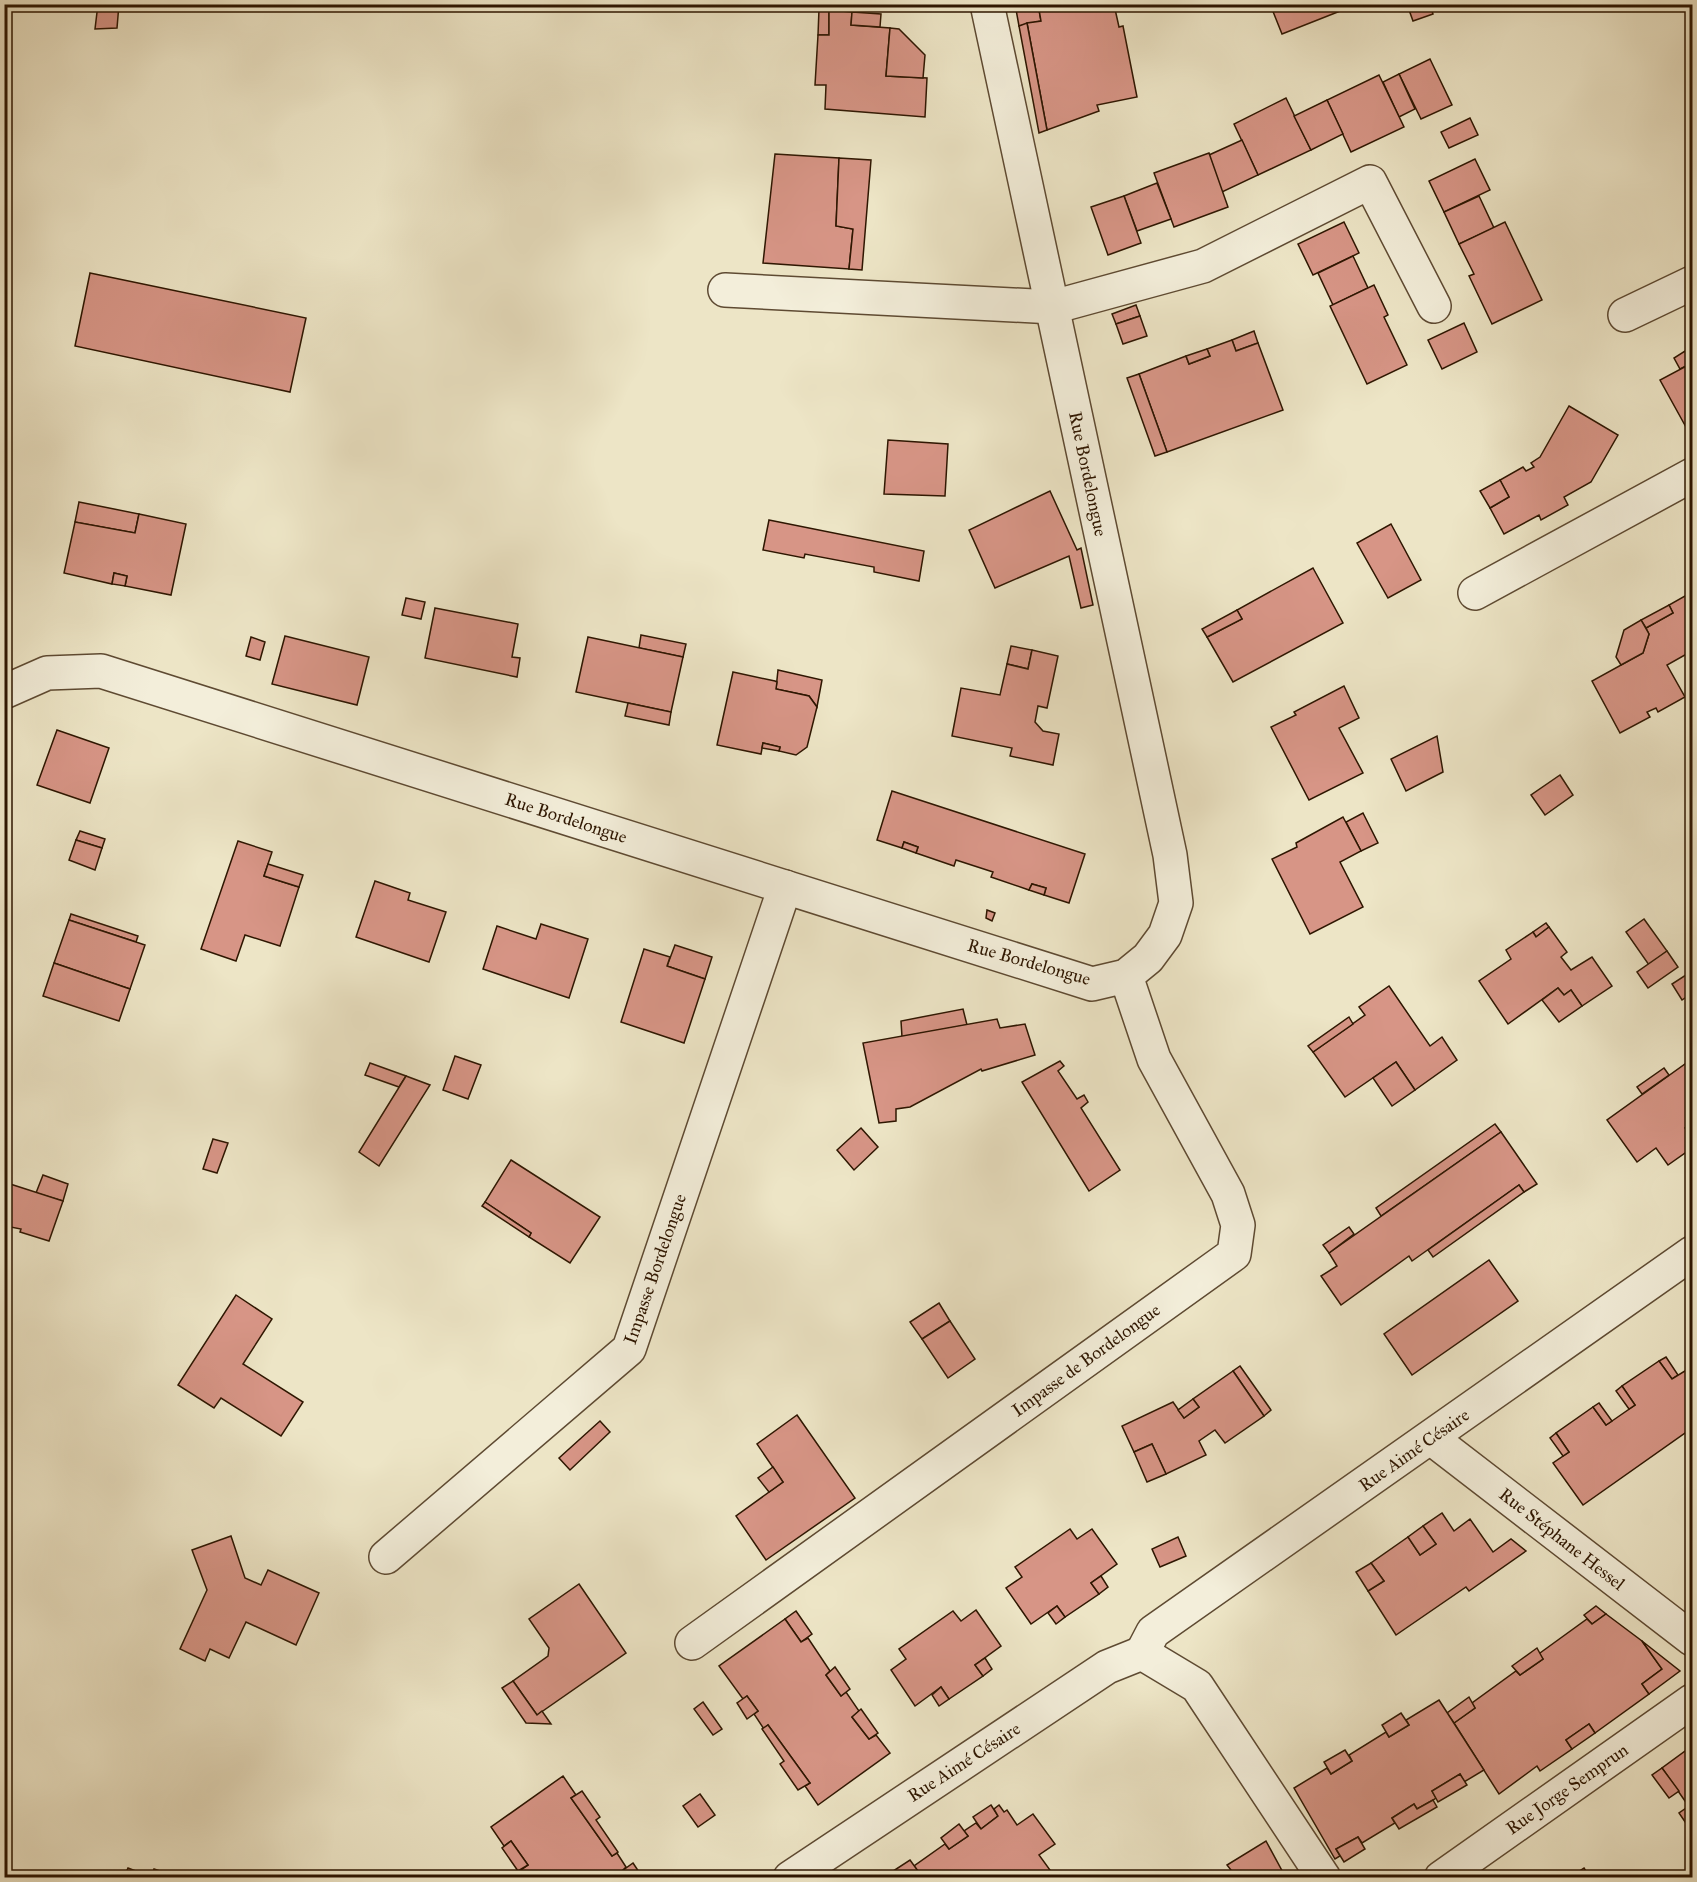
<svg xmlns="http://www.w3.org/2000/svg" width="1697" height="1882" viewBox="0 0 1697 1882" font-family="'IM FELL Great Primer',serif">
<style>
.building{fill:#d79586;stroke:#2e1601;stroke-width:1.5}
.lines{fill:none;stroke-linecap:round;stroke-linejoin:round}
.minor-casing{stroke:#5e4a32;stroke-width:36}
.minor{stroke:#f3eeda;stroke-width:33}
.labels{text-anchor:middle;stroke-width:4.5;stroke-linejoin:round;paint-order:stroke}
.street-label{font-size:18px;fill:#2e1601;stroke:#f3eeda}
</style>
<rect width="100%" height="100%" fill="#ede5c6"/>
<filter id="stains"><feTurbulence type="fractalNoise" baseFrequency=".00333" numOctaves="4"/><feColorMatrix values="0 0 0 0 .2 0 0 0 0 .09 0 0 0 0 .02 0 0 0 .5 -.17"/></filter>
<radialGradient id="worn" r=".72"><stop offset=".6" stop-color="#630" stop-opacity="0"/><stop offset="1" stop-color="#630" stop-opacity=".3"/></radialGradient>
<g class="building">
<polygon points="98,4 119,4 117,28 95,29"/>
<polygon points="1015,4 1038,4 1041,21 1019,26"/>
<polygon points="1038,4 1119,4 1120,8 1115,9 1119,27 1123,26 1137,97 1097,105 1099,111 1047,130 1027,23 1041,21"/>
<polygon points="1270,4 1358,4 1282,34"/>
<polygon points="1414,4 1430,4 1433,14 1413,21 1408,7"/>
<polygon points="819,9 829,10 829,35 818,35"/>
<polygon points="829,10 852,12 851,25 890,28 886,76 927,78 925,117 825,109 826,85 815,85 818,35 829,35"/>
<polygon points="852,12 881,14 880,27 851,25"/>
<polygon points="1027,23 1047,130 1039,133 1019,26"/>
<polygon points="890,28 899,29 925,55 923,78 886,76"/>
<polygon points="1430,59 1452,105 1421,119 1399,74"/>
<polygon points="1399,74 1415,109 1399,117 1383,82"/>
<polygon points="1379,75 1404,127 1351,152 1327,100"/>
<polygon points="1286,98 1311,150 1258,175 1234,124"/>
<polygon points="1327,100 1343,134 1311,150 1294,116"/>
<polygon points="1470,118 1478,135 1449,148 1441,132"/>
<polygon points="1242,140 1258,175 1222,192 1209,155"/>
<polygon points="1209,153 1228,207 1174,227 1154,173"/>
<polygon points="775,154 839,158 836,226 853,229 849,269 763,263"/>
<polygon points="839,158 871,160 862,270 849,269 853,229 836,226"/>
<polygon points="1475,159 1490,190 1444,212 1429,181"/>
<polygon points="1157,183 1171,219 1137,231 1124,196"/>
<polygon points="1124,196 1141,243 1108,255 1091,207"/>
<polygon points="1479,196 1494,228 1459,244 1444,212"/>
<polygon points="1344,222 1359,253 1313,275 1298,244"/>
<polygon points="1505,222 1542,300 1492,324 1469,276 1474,274 1459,244"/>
<polygon points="1353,256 1368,288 1333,305 1318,273"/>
<polygon points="90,273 306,318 290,392 75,346"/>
<polygon points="1374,285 1388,315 1384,317 1407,365 1367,384 1330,306"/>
<polygon points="1136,305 1140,316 1116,324 1112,314"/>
<polygon points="1140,316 1147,336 1123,344 1116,324"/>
<polygon points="1464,323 1477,352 1442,369 1428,340"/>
<polygon points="1254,331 1258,343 1236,351 1232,340"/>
<polygon points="1232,340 1236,351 1258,343 1283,410 1167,452 1139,374 1186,356 1189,364 1210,356 1207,349"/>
<polygon points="1207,349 1210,356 1189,364 1186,356"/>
<polygon points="1685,351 1692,363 1680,369 1674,358"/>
<polygon points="1692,363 1692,438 1660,380"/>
<polygon points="1139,374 1167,452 1155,456 1127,378"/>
<polygon points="1569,406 1618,435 1591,482 1564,497 1568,505 1541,520 1539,515 1504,534 1490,508 1509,497 1500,480 1523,467 1526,471 1534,467 1531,463 1540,457"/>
<polygon points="888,440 948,444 945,496 884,494"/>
<polygon points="1500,480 1509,497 1490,508 1480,491"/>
<polygon points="1050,491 1077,550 1081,548 1093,605 1081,608 1069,556 995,588 969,530"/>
<polygon points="79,502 139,514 135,533 75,522"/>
<polygon points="139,514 186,524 171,595 125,586 127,576 114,573 112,584 64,573 75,522 135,533"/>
<polygon points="769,520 924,551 919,581 874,572 874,567 805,554 804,558 763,550"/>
<polygon points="1391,524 1421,580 1388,598 1357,543"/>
<polygon points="1313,568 1343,623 1233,682 1207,637 1242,619 1237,610"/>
<polygon points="114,573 127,576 125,586 112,584"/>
<polygon points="1692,592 1692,651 1667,665 1685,697 1658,712 1656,708 1647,712 1650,717 1620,733 1592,681 1643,653 1649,634 1646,628 1673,613 1669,605"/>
<polygon points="406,598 425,602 421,619 402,615"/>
<polygon points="1669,605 1673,613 1646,628 1641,620"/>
<polygon points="435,608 518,624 512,657 520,658 517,677 425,658"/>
<polygon points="1237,610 1242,619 1207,637 1202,629"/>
<polygon points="1641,620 1649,634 1643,653 1621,665 1616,657 1624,630"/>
<polygon points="641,635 686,644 683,657 639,648"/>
<polygon points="285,636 369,657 357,705 272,684"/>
<polygon points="251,637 265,642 260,660 246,656"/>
<polygon points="588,637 683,657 671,712 576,692"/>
<polygon points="1011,646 1032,650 1028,669 1007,664"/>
<polygon points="1032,650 1058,656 1047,708 1038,706 1035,722 1043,731 1059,734 1053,765 1010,756 1012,748 952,736 961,688 1000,695 1007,664 1028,669"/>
<polygon points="778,670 822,680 817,707 809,696 776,689"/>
<polygon points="733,672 775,681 777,682 776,689 809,696 817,707 807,747 796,755 779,751 780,747 763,743 761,754 717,745"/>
<polygon points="1344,686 1359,718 1339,728 1363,773 1309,800 1271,727 1296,715 1294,712"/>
<polygon points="628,703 671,712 669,725 625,716"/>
<polygon points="57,730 109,748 90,803 37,785"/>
<polygon points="1437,736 1443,772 1406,791 1391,759"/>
<polygon points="763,743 780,747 779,751 762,748"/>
<polygon points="1560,775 1573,795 1545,815 1531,795"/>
<polygon points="892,791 1085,854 1069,903 1044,895 1046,888 1032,884 1029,890 991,877 993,872 956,860 954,866 916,853 918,847 904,842 902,848 877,840"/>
<polygon points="1363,813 1378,843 1361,851 1346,822"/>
<polygon points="1343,817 1361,851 1340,862 1363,907 1310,934 1272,859 1297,847 1296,843"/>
<polygon points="80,831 105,839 102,848 76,840"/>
<polygon points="76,840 102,848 95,870 69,860"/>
<polygon points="238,841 272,852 264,876 299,887 280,946 245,935 236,961 201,949"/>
<polygon points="904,842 918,847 916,853 902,848"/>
<polygon points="268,864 303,875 299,887 264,876"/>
<polygon points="375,881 410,893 408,900 446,912 429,962 356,937"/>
<polygon points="1032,884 1046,888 1044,895 1029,890"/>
<polygon points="987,910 995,913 992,921 986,918"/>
<polygon points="71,914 138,936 136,942 69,920"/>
<polygon points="1644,919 1667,951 1649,965 1626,932"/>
<polygon points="69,920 145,945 130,989 54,963"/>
<polygon points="1546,923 1549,927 1536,937 1533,932"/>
<polygon points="541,924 588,939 569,998 483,969 497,926 536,939"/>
<polygon points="1549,927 1567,952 1561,957 1571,970 1592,957 1612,986 1582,1006 1571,990 1564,995 1558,988 1508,1024 1479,981 1511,959 1506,950 1533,932 1536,937"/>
<polygon points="675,945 712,957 705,979 667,966"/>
<polygon points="644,949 670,957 667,966 705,979 684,1043 621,1022"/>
<polygon points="1667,951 1678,967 1648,988 1637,972"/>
<polygon points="54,963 130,989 119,1021 43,996"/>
<polygon points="1689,973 1692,977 1692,993 1682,1000 1672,984"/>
<polygon points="1389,986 1430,1046 1442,1037 1457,1060 1415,1090 1396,1062 1345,1097 1313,1052 1365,1015 1359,1007"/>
<polygon points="1558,988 1564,995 1571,990 1582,1006 1559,1022 1542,1000"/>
<polygon points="963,1009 967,1025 902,1037 901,1021"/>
<polygon points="1349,1017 1353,1024 1313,1052 1308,1046"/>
<polygon points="997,1019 1000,1028 1025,1024 1035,1055 982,1071 981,1069 910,1107 896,1109 896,1121 879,1123 863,1043"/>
<polygon points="455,1056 481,1065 468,1099 443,1090"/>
<polygon points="1692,1059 1692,1122 1685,1128 1692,1139 1692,1148 1668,1165 1656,1148 1637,1162 1607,1120"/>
<polygon points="1060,1061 1064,1066 1058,1071 1077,1099 1084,1095 1088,1102 1081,1108 1120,1170 1089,1191 1022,1082"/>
<polygon points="1396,1062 1415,1090 1392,1106 1373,1078"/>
<polygon points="370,1063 406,1076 399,1087 365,1075"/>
<polygon points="1664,1068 1669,1075 1642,1094 1637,1087"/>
<polygon points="406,1076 430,1085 379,1166 359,1152"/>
<polygon points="1495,1124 1501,1132 1381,1216 1376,1208"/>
<polygon points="861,1128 878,1147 854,1170 837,1150"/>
<polygon points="1501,1132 1537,1184 1524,1192 1519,1185 1412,1261 1409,1256 1341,1305 1321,1276 1337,1266 1329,1253"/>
<polygon points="213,1139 228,1143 217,1173 203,1169"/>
<polygon points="511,1160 600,1217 570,1263 529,1237 531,1233 485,1202"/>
<polygon points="43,1175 68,1184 63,1201 36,1193"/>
<polygon points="4,1182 63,1201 49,1241 20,1232 21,1229 11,1227 8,1235 4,1233"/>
<polygon points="1519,1185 1524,1192 1433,1257 1428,1250"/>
<polygon points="485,1202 531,1233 529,1237 482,1206"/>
<polygon points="1349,1227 1354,1234 1329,1253 1323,1245"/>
<polygon points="1489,1260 1518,1301 1412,1375 1384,1334"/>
<polygon points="236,1295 272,1319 243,1364 303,1402 281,1436 221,1398 214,1408 178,1385"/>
<polygon points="939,1303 950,1321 922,1339 910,1322"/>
<polygon points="950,1321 975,1359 948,1378 922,1339"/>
<polygon points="1666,1357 1678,1375 1672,1379 1659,1361"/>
<polygon points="1659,1361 1672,1379 1688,1369 1692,1375 1692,1428 1583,1505 1553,1463 1569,1452 1556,1433 1593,1407 1606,1425 1612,1421 1635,1405 1622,1386"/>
<polygon points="1240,1366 1271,1410 1264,1416 1233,1371"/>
<polygon points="1233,1371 1264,1416 1225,1443 1215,1430 1199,1441 1206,1455 1166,1474 1152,1444 1134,1452 1122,1426 1173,1402 1184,1418 1199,1407 1193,1399"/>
<polygon points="1622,1386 1635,1405 1629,1409 1616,1391"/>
<polygon points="1193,1399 1199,1407 1184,1418 1178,1410"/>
<polygon points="1599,1403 1612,1421 1606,1425 1593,1407"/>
<polygon points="797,1415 855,1498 766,1560 736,1516 783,1482 757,1444"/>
<polygon points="600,1421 610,1432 570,1470 559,1458"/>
<polygon points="1556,1433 1569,1452 1563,1456 1550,1438"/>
<polygon points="1152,1444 1166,1474 1147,1482 1134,1452"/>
<polygon points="773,1467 783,1482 769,1492 758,1478"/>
<polygon points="1442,1513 1454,1531 1470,1519 1493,1552 1511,1539 1526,1551 1469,1591 1466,1587 1396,1635 1368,1591 1384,1581 1371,1563 1408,1537 1420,1555 1436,1544 1423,1526"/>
<polygon points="1423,1526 1436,1544 1420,1555 1408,1537"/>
<polygon points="1070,1529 1077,1539 1092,1529 1117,1564 1091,1583 1099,1594 1065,1617 1057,1606 1031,1624 1006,1588 1022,1577 1015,1567"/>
<polygon points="231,1536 245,1578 261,1585 268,1570 319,1593 296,1645 246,1622 229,1658 210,1649 205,1661 180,1649 207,1590 192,1550"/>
<polygon points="1178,1537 1186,1556 1160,1567 1152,1549"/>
<polygon points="1371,1563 1384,1581 1368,1591 1356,1572"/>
<polygon points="1101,1576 1108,1587 1099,1594 1091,1583"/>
<polygon points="579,1584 626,1653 537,1715 513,1681 548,1656 549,1648 529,1619"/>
<polygon points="1057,1606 1065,1617 1056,1624 1048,1613"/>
<polygon points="1596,1606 1606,1614 1592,1624 1584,1615"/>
<polygon points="976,1610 1001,1646 975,1665 983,1676 949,1699 941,1687 915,1706 891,1670 906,1659 899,1649 953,1611 961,1621"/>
<polygon points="796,1611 812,1634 801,1642 785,1619"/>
<polygon points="1606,1614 1642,1641 1662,1669 1642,1684 1649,1694 1595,1733 1589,1724 1566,1740 1572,1749 1540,1771 1537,1766 1499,1794 1454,1723 1475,1708 1472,1703 1516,1671 1520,1675 1543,1659 1539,1654 1540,1653 1587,1619 1592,1624"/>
<polygon points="785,1619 801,1642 808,1638 830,1671 826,1675 841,1696 846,1692 859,1711 852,1717 869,1739 876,1735 890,1753 818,1805 805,1786 810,1783 768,1725 764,1729 754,1714 758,1711 747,1696 743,1699 719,1666"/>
<polygon points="1642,1641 1680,1671 1649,1694 1642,1684 1662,1669"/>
<polygon points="1537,1648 1543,1659 1520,1675 1512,1666"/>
<polygon points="985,1658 992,1669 983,1676 975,1665"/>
<polygon points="835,1667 850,1689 841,1696 826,1675"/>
<polygon points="513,1681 537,1715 542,1711 551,1724 526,1723 502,1688"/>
<polygon points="941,1687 949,1699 939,1706 932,1695"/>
<polygon points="747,1696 758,1711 747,1719 737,1703"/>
<polygon points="1469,1697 1475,1708 1454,1723 1447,1713"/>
<polygon points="1439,1700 1484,1770 1464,1782 1460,1774 1432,1791 1436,1798 1433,1800 1417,1809 1414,1804 1392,1818 1395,1823 1362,1843 1358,1837 1336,1849 1340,1856 1335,1859 1294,1788 1327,1768 1331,1774 1352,1761 1349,1755 1386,1732 1389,1737 1409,1725 1406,1720"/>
<polygon points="703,1702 722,1729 713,1735 694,1709"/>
<polygon points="861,1709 878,1733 869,1739 852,1717"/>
<polygon points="1401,1713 1409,1725 1389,1737 1382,1725"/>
<polygon points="1589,1724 1595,1733 1572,1749 1566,1740"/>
<polygon points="768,1725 810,1783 798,1790 780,1764 784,1761 762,1729"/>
<polygon points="1692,1746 1692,1811 1662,1768"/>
<polygon points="1345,1750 1352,1761 1331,1774 1324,1762"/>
<polygon points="1662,1768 1679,1791 1669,1798 1652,1775"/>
<polygon points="1460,1774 1467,1785 1438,1802 1432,1791"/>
<polygon points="563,1776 576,1795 571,1798 612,1856 617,1853 626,1867 622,1871 627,1878 526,1878 521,1870 528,1865 511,1841 504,1846 491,1827"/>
<polygon points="582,1791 600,1817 596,1820 618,1852 612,1856 571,1798"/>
<polygon points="700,1794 715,1815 698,1827 683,1806"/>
<polygon points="1433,1800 1437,1807 1399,1829 1392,1818 1414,1804 1417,1809"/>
<polygon points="991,1805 998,1816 981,1829 973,1817"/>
<polygon points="999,1805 1004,1812 1007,1810 1017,1825 1033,1814 1055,1844 1039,1855 1050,1870 1039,1878 908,1878 918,1871 914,1866 945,1844 949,1849 968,1836 964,1831 976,1823 981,1829 998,1816 994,1809"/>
<polygon points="1689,1806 1692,1811 1692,1832 1679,1813"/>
<polygon points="959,1824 968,1836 949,1849 941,1838"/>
<polygon points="1358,1837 1365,1849 1344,1862 1336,1849"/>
<polygon points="511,1841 528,1865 518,1871 502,1848"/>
<polygon points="1266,1841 1286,1878 1218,1878 1231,1870 1227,1865"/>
<polygon points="910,1860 918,1871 908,1878 889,1878 887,1875"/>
<polygon points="633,1863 643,1878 627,1878 622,1871"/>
<polygon points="128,1868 151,1877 154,1869 172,1875 166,1878 131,1878 125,1875"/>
<polygon points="1584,1868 1590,1878 1569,1878"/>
</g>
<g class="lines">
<g class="minor-casing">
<g id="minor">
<polyline points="725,290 1053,307 1203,266 1370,182 1434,306"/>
<polyline points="1625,315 1692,283"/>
<polyline points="1475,593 1692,475"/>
<polyline points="4,692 47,673 101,671 1092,984 1126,976 1148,958 1165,935 1176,903 1170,855 987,4"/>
<polyline points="1431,1438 1692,1639"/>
<polyline points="386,1557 629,1349 785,887"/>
<polyline points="692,1643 1234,1254 1238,1225 1228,1194 1154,1059 1126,976"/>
<polyline points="1142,1653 1153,1632 1692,1253"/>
<polyline points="790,1878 1107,1667 1142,1653 1197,1686 1324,1878"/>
<polyline points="1441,1878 1692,1701"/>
</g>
</g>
<use href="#minor" class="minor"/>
</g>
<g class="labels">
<g class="street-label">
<text transform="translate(1088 474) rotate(78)" y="6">Rue Bordelongue</text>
<text transform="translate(566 818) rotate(18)" y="6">Rue Bordelongue</text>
<text transform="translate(1029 962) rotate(16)" y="6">Rue Bordelongue</text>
<text transform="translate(655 1269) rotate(-71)" y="6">Impasse Bordelongue</text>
<text transform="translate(1086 1360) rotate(-36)" y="6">Impasse de Bordelongue</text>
<text transform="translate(1414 1450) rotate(-35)" y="6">Rue Aimé Césaire</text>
<text transform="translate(1562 1539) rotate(38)" y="6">Rue Stéphane Hessel</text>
<text transform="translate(964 1762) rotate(-33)" y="6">Rue Aimé Césaire</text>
<text transform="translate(1567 1789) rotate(-35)" y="6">Rue Jorge Semprun</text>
</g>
</g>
<rect width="1697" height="1882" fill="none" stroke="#ede5c6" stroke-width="24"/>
<rect x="6" y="6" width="1685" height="1870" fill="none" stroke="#2e1601" stroke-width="3"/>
<rect x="12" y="12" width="1673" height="1858" fill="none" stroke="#2e1601" stroke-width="1.5"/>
<rect width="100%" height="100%" filter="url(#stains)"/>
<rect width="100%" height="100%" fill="url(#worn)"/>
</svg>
